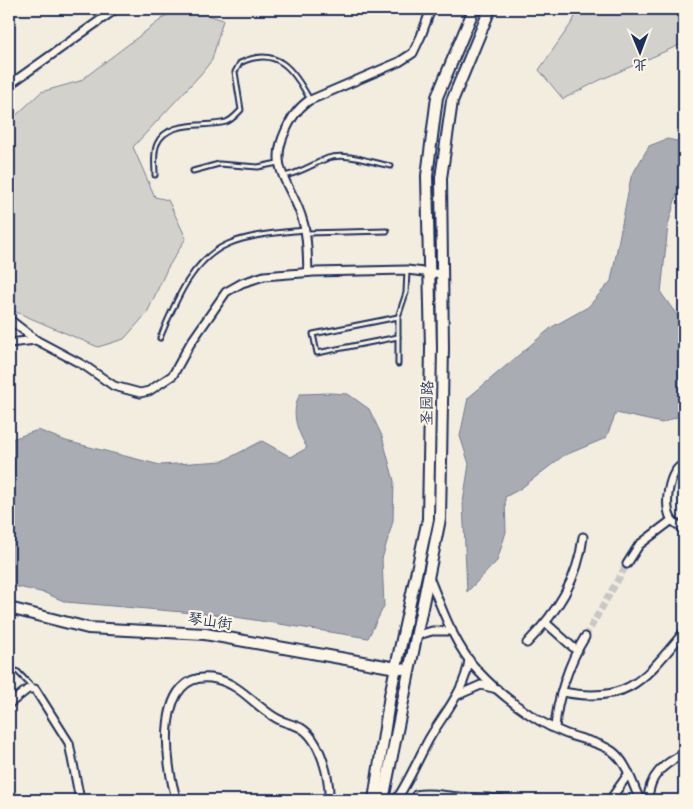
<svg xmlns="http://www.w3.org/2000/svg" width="693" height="809" viewBox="0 0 693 809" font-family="'Architects Daughter','LXGW WenKai TC',sans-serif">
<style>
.green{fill:#d3d1cc;stroke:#778095}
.water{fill:#a9acb3;stroke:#707a91}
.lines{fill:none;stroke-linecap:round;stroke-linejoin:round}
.street-tunnel{stroke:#c8c7c6;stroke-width:7;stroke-dasharray:7 3.5;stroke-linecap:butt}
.lane-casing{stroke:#1b2f5e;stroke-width:7}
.street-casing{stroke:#1b2f5e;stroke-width:11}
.secondary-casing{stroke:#1b2f5e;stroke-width:14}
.lane{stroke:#fcf5e5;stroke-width:3}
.street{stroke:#fcf5e5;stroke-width:7}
.secondary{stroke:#fcf5e5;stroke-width:10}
.labels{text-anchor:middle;stroke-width:4.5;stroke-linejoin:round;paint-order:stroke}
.street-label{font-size:15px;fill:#1b2f5e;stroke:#fcf5e5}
</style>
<rect width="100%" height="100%" fill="#f3ede0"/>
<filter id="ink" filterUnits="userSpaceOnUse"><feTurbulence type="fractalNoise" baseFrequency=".02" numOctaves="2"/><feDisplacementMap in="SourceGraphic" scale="10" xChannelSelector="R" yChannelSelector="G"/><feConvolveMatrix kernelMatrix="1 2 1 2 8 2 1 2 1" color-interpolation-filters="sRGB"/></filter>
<g filter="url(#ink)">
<g class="green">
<polygon points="175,9 191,9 223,20 212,60 200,75 133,147 155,197 168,200 186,238 167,269 147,313 124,339 98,347 9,309 9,122 41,92 80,81"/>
<polygon points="578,9 684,9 684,43 598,81 563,99 539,70 573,21"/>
</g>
<g class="water">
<polygon points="667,139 682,142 684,144 684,178 681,180 668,225 661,293 684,325 684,414 662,423 616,413 606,438 563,456 520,489 505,497 506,532 497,561 467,592 463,502 469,464 460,436 468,398 552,327 588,307 611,281 631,177 649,146"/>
<path d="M330,393l18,1 21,15 13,27 12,45 -1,40 -11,38 2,47 -16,32 -139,-22 -163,-14 -21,-9 -36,-8v-145l29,-10 28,11 94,24 63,-4 39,-20 29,16 16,-9c-10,-18 -17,-35 -7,-54z"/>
</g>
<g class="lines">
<polyline class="street-tunnel" points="585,637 627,564"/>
<g class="lane-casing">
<g id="lane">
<polyline points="193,171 219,164 258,167 278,163"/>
<path d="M155,175c0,-9 -2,-23 2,-31 11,-25 48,-16 69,-22 6,-2 10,-7 15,-12l-6,-38 5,-9c37,-18 54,7 70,37"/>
<path d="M284,176c17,-3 29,-12 44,-18 18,-6 45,5 63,8"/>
<polyline points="306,233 387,231"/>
<polyline points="398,317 398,337 317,353 313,334 398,317 406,293 407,271"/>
<path d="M160,338c15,-35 31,-78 68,-94 24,-10 51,-11 76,-14"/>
<polyline points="398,364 398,337"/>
<polyline points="9,667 18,672 34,689"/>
</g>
</g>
<g class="street-casing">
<g id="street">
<polyline points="9,85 116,9"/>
<path d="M308,272c-1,-16 0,-35 -5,-50 -9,-36 -36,-51 -18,-90 6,-13 11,-22 23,-31l91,-39 14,-9 8,-17 10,-27"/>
<polyline points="9,319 36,340 85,366 114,386 140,393 149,391 173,375 190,344 226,292 242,283 264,276 314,272 407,270 442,274"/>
<polyline points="9,343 36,340"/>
<path d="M684,464c-16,7 -21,44 -12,56 3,4 9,6 12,10"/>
<polyline points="627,564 639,545 672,520"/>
<path d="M429,577c13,32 25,68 49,94 20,22 56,50 84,61 15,7 36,9 50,19 16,12 20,33 28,49"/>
<polyline points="546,623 576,650"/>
<polyline points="415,636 432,631 452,631"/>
<path d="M527,643c30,-31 51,-63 56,-106"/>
<path d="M563,692c66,13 82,-14 121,-60"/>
<polyline points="458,695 481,685 497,689"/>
<polyline points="9,704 28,689 35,689 69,743 80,800"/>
<path d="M555,728c2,-29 14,-66 30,-91"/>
<path d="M416,795c15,-3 27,1 43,2 15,1 28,0 43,3"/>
<path d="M177,800c-12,-33 -24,-134 39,-121 24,5 39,27 60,39 8,5 17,6 25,10 20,12 29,51 28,72"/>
<path d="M396,800c13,-19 22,-41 33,-61 15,-26 36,-48 40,-79"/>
<polyline points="610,800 629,773"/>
<path d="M648,800c1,-24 15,-36 36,-46"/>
</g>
</g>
<g class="secondary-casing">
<g id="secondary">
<polyline points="9,608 88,628 205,634 402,669"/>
<polyline points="374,800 390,695 428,519 431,348 427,176 437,97 474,9"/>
<polyline points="383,800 440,519 443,347 441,178 452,101 490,9"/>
</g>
</g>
<use href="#lane" class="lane"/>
<use href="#street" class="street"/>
<use href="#secondary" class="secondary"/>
</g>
</g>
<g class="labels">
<g class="street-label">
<text transform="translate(427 403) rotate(-89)" y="5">圣园路</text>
<text transform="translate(210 621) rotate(8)" y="5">琴山街</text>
</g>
</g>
<rect width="693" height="809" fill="none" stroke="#fcf5e5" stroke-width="30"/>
<rect x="15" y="15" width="663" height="779" fill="none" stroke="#1b2f5e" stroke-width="2" filter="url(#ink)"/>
<g transform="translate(640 52) rotate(179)" stroke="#fcf5e5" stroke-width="4" paint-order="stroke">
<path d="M0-4L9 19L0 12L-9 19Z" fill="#1b2f5e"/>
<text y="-8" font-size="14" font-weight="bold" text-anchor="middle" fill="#1b2f5e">北</text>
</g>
</svg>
